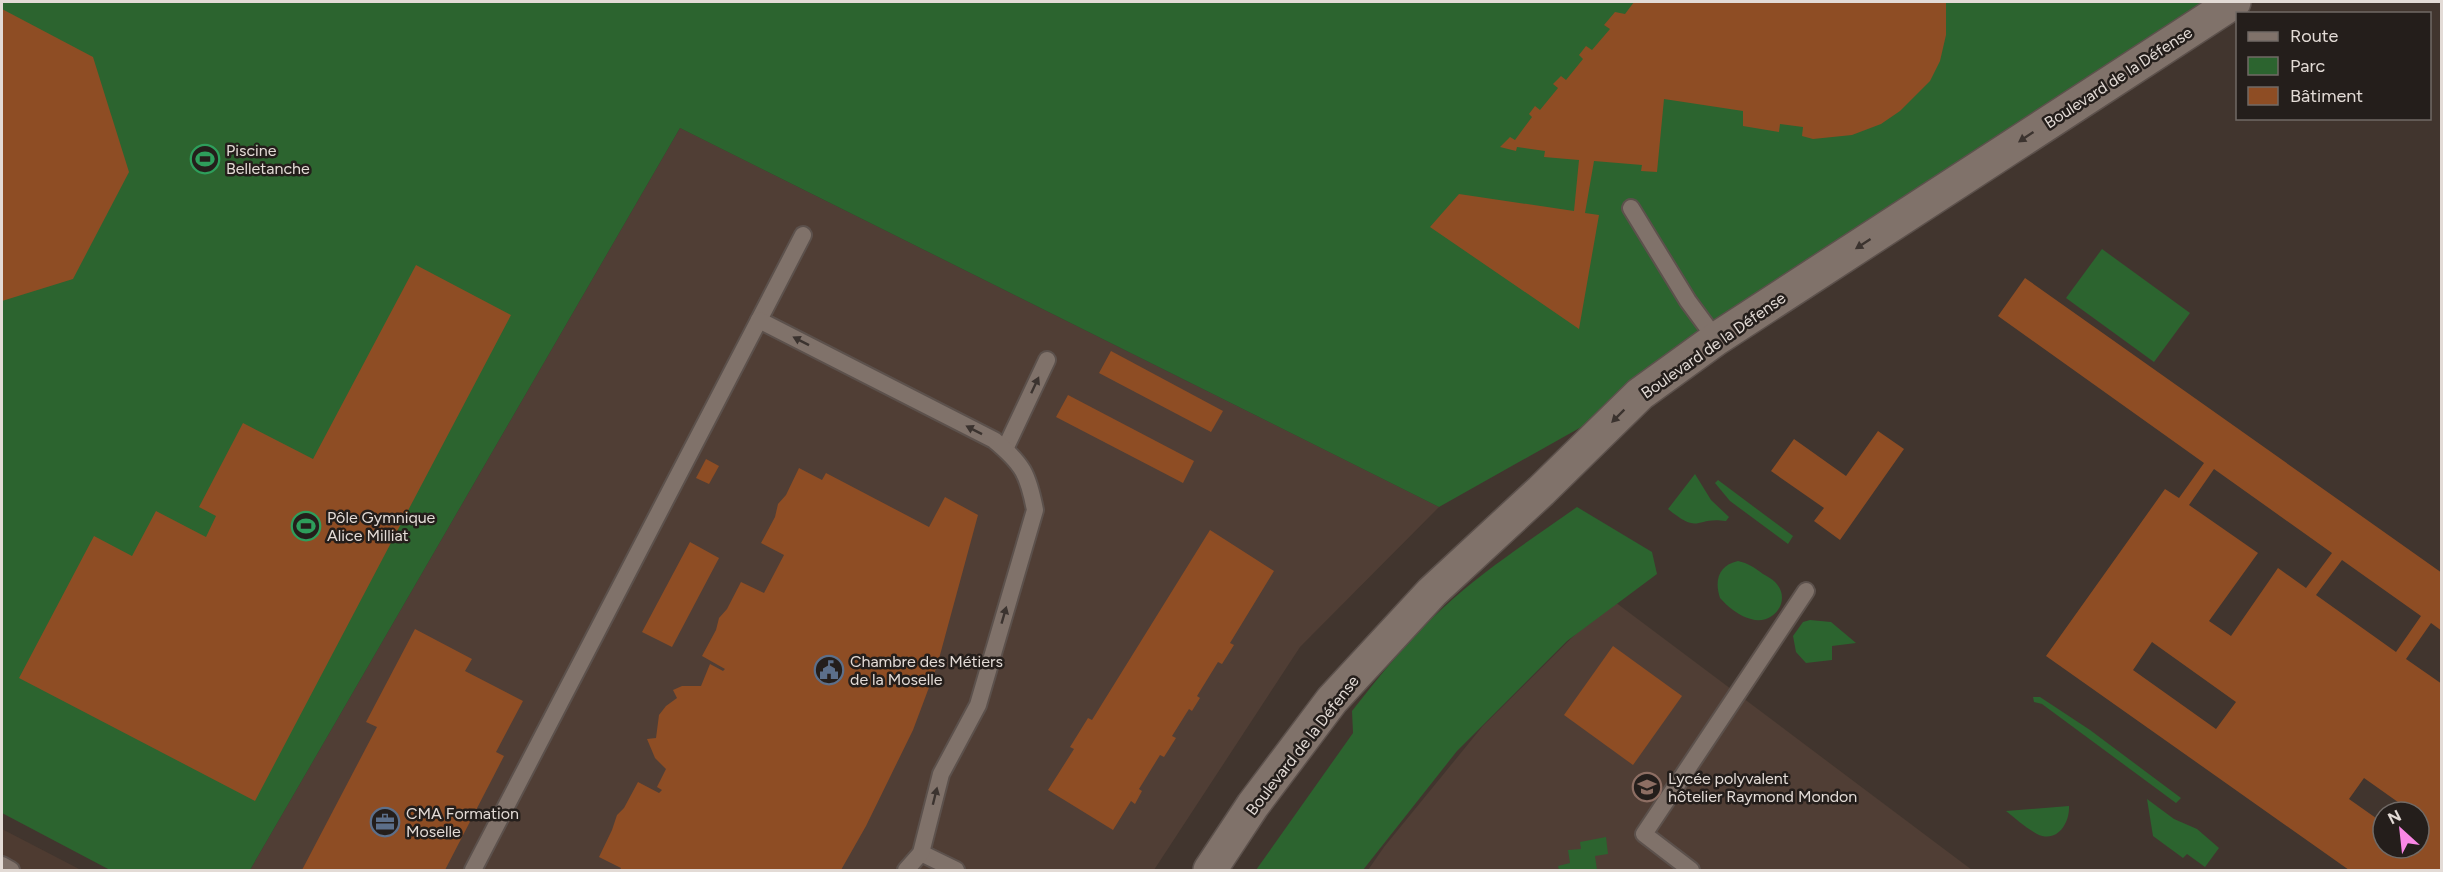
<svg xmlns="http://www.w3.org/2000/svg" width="2443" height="872" viewBox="0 0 2443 872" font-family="Figtree,sans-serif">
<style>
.built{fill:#4e3b31}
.education{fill:#503e35}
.green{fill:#2c642f}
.building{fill:#8e4d24;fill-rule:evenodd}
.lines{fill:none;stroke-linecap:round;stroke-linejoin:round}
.lane-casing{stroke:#5c514c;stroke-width:20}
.secondary-casing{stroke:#5c514c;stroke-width:36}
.lane{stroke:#80726a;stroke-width:16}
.secondary{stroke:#80726a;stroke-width:33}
.oneway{fill:#3b332f}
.labels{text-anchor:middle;stroke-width:5;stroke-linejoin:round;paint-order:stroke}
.street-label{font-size:16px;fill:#e3dbd6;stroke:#241e1b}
.poi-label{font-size:16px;fill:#e3dbd6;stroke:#241e1b;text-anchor:start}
</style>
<rect width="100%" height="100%" fill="#41352e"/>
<polygon class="built" points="2,829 81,870 2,870"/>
<g class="education">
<polygon points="680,128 1439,507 1300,647 1154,870 250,870"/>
<polygon points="1611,599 1972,870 1368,870 1384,847 1482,727"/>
</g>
<g class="green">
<polygon points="2,2 2234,2 1640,394 1439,507 680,128 250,870 110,870 2,813"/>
<polygon points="2102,249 2190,313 2154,362 2066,298"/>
<path d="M1695,474l16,26 18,17 -3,4c-32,-5 -25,15 -58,-12z"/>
<polygon points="1718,480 1793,536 1788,544 1730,501 1715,483"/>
<path d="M1577,507l75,45 5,22 -90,67 -110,110 -94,119h-107l97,-137 -1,-22c29,-37 58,-73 92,-104 41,-38 88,-68 133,-100z"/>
<path d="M1738,561c10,2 17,7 25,13 4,2 9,5 12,8 18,18 -2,44 -24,37 -11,-2 -24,-13 -31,-21 -6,-18 -1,-33 18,-37z"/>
<polygon points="1810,620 1831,622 1856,643 1832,646 1832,660 1806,663 1796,652 1793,636 1803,622"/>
<polygon points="2033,697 2040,697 2090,730 2181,798 2176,803 2042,704 2034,702"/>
<polygon points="2147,799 2174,819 2197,829 2219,848 2205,867 2187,854 2183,858 2153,836"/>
<path d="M2069,806c1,17 -12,38 -32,28 -11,-6 -21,-15 -31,-23z"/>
<polygon points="1606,837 1608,854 1595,856 1597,870 1559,870 1558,866 1570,863 1568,850 1581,849 1580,842"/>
</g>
<g class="building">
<polygon points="1634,2 1946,2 1946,35 1940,61 1930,81 1900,111 1881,124 1852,135 1813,139 1802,136 1803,127 1780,124 1779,132 1743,126 1743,111 1664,99 1657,172 1641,171 1642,165 1594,161 1585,213 1599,215 1579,329 1430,227 1459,194 1574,211 1579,160 1544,157 1545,151 1517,147 1516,151 1500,147 1510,137 1515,140 1532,117 1529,114 1535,106 1540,110 1558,88 1553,84 1561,76 1566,80 1583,59 1579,55 1586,46 1592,50 1610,29 1604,25 1615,12 1625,14"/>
<polygon points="2,9 93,57 129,172 73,279 2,301"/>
<polygon points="416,265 511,315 255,801 19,678 94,536 132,556 156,511 206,537 216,516 199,507 243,423 313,459"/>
<path d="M2025,278l417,295v58l-11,-8 -25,36 36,25v186h-93l-303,-214 119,-167 14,9 25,-35 -206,-147zM2214,469l118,84 -26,35 -28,-20 -47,68 -22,-15 49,-68 -69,-48zM2342,560l79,56 -25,36 -80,-57zM2152,642l84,60 -20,27 -83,-59zM2364,778l48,34h7l2,7 -2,3v26h-36v-25l-34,-24z"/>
<polygon points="1111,351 1223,411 1211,432 1099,373"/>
<polygon points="1068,395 1194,461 1183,483 1056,417"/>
<polygon points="1878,431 1904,449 1840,540 1814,521 1824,508 1771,471 1794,439 1846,476"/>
<polygon points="706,459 719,466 709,484 696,478"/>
<polygon points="799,468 822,480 826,473 929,527 945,497 978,515 937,666 913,730 866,826 841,870 620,870 621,868 599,857 612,830 617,815 624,808 638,782 659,793 662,790 657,787 666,769 655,758 647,739 656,738 659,715 666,706 677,698 673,690 682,686 701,686 710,664 723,671 725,669 702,656 716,630 719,618 727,609 741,582 764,593 784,555 761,543 775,517 778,504 786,495"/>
<polygon points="1210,530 1274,571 1230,643 1234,645 1222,664 1218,662 1197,696 1200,698 1192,711 1189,709 1172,736 1176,738 1164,757 1160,755 1139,789 1142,791 1135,804 1131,801 1113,830 1048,790 1074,749 1070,747 1088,718 1092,720"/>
<polygon points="690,542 719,558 672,647 642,632"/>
<polygon points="415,629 472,659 465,671 523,701 496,752 504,756 445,870 302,870 377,727 366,722"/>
<polygon points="1613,646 1682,696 1633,765 1564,715"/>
</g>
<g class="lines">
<g class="lane-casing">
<g id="lane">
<polyline points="1631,208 1688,301 1716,339"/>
<polyline points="759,320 803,235"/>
<polyline points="1005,449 1047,360"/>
<polyline points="921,853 956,870"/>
<polyline points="2,865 11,870"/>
<path d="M473,870l286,-550 235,120c29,24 34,34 41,70l-57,195 -37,69 -20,79 -15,17"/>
<polyline points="1691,870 1644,834 1806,591"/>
</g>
</g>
<g class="secondary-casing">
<polyline id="secondary" points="1210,870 1253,805 1332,700 1432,592 1541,491 1640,394 1716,339 2234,2"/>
</g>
<use href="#lane" class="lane"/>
<use href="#secondary" class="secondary"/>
</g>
<defs><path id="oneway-solid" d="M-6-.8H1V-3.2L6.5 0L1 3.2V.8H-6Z" transform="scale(1.5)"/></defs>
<g class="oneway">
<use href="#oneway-solid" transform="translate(2026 137) rotate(146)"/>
<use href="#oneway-solid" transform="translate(1863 244) rotate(147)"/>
<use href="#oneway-solid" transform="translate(801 341) rotate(-153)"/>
<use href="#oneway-solid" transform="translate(1035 385) rotate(-65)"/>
<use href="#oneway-solid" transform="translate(1618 416) rotate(135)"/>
<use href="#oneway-solid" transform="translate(974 430) rotate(-153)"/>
<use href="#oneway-solid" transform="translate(1004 615) rotate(-74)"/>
<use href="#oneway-solid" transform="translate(935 796) rotate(-76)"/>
</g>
<defs>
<g id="stadium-ring" transform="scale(1.5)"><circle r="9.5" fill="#241e1b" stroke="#2e9e5b" stroke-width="1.5"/><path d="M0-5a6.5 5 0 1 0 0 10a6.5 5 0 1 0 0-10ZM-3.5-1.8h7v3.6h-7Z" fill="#2e9e5b"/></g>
<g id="civic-ring" transform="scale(1.5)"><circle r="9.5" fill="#241e1b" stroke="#5c6f8a" stroke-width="1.5"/><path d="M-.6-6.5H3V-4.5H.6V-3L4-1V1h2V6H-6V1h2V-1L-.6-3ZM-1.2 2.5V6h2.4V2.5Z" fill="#5c6f8a"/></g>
<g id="school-ring" transform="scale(1.5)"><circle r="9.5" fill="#241e1b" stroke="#8d6e63" stroke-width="1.5"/><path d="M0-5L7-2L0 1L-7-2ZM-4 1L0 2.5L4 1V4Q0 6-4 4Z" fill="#8d6e63"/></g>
<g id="office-ring" transform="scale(1.5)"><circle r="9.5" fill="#241e1b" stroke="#5c6f8a" stroke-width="1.5"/><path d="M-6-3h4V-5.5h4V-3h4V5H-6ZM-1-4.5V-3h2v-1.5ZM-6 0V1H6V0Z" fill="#5c6f8a"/></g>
</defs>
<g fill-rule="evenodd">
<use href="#stadium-ring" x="205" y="159"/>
<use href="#stadium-ring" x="306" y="526"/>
<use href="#civic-ring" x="829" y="670"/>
<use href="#school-ring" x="1647" y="787"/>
<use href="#office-ring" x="385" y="822"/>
</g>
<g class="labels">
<g class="street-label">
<text transform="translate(2118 77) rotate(-33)" y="6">Boulevard de la Défense</text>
<text transform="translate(1713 345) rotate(-35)" y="6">Boulevard de la Défense</text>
<text transform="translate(1302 745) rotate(-52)" y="6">Boulevard de la Défense</text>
</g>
<g class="poi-label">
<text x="226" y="156">Piscine<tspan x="226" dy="18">Belletanche</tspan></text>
<text x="327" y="523">Pôle Gymnique<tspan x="327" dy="18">Alice Milliat</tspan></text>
<text x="850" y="667">Chambre des Métiers<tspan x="850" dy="18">de la Moselle</tspan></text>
<text x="1668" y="784">Lycée polyvalent<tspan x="1668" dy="18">hôtelier Raymond Mondon</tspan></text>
<text x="406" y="819">CMA Formation<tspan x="406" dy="18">Moselle</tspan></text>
</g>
</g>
<rect width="2443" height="872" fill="none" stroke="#e3dbd6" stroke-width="6"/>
<rect x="2236" y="12" width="195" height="108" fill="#241e1b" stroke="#706a66" stroke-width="1.5"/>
<rect x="2248" y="32" width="30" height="9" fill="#80726a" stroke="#706a66" stroke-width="1.5"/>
<text x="2290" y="42" font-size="18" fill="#e3dbd6">Route</text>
<rect x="2248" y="57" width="30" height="18" fill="#2c642f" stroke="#706a66" stroke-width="1.5"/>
<text x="2290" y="72" font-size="18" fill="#e3dbd6">Parc</text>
<rect x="2248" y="87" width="30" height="18" fill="#8e4d24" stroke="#706a66" stroke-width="1.5"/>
<text x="2290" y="102" font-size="18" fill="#e3dbd6">Bâtiment</text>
<g transform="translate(2401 830) rotate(333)"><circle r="28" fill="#241e1b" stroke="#706a66" stroke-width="1.5"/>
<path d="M0-4.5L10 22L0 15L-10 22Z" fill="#fb87e5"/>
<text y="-9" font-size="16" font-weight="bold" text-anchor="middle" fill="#e3dbd6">N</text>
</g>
</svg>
